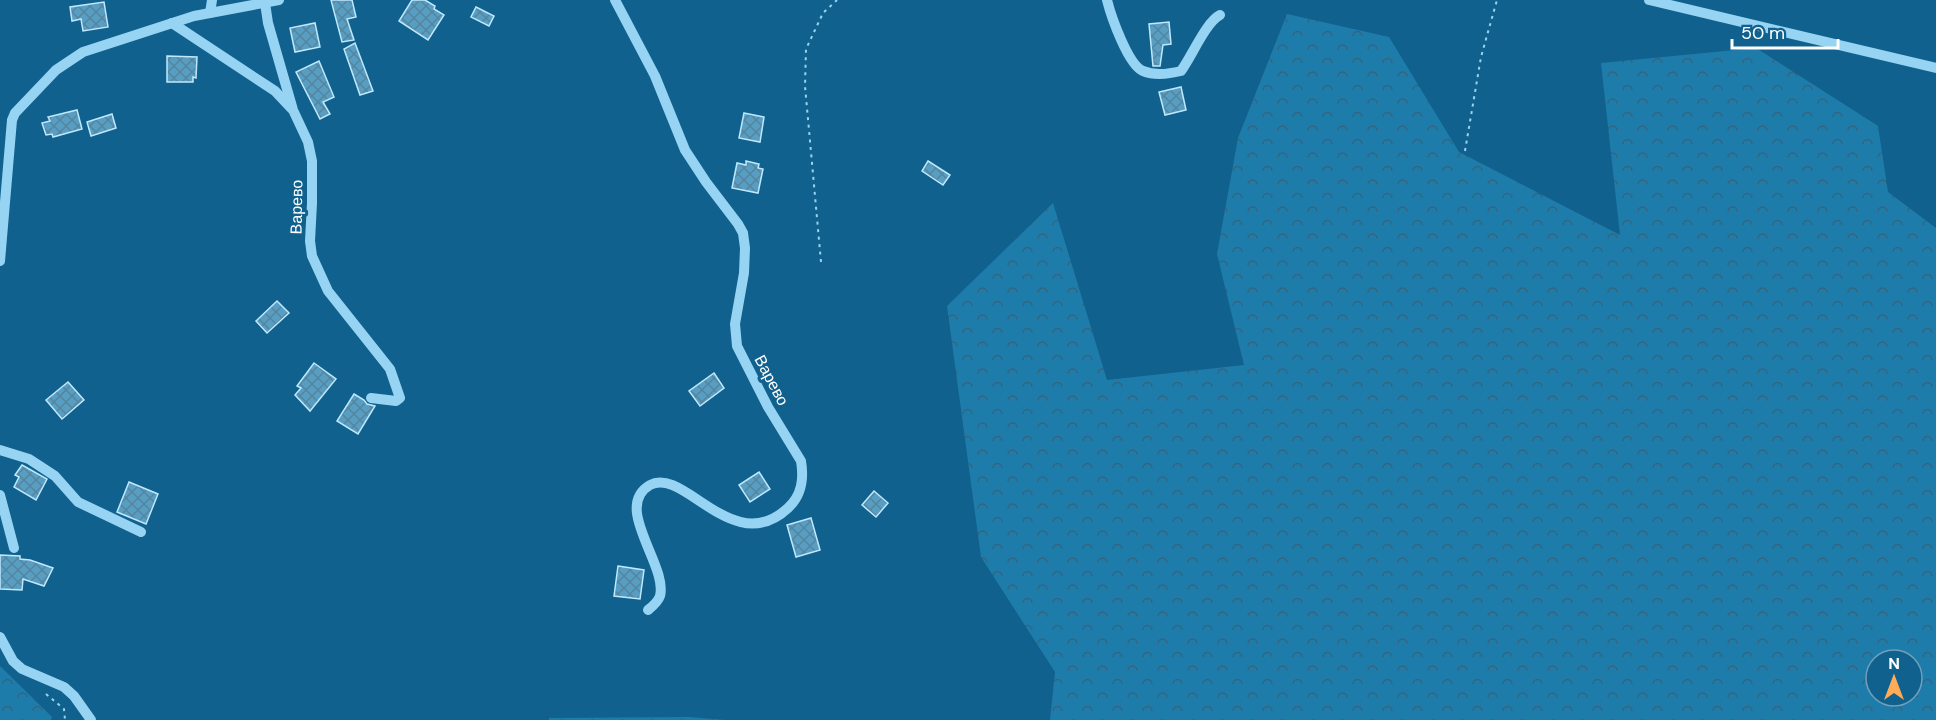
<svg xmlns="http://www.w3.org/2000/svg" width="1936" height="720" viewBox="0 0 1936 720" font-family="'DM Sans',sans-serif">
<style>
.forest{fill:url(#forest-crowns);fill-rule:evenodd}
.building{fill:url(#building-cross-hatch);stroke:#bee8fd;stroke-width:1.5}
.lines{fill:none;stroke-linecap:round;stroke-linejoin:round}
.path{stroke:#97d4f3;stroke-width:2;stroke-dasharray:3 4.5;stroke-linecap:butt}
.minor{stroke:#97d4f3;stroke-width:10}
.labels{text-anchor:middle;stroke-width:6;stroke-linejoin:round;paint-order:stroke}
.street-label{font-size:16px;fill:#fff;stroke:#10618d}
</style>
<defs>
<pattern id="forest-crowns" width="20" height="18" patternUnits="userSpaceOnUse" patternTransform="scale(1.5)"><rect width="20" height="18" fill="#1e7cab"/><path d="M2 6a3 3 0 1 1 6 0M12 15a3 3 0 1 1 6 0" fill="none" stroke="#35647c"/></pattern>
<pattern id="building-cross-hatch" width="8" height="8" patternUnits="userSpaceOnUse" patternTransform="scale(1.5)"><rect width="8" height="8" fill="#589ec2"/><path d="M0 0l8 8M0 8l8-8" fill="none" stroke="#54859f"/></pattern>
</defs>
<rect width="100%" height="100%" fill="#10618d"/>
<g class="forest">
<path d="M1287,14l102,23 70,115 161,83 -19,-172 155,-15 122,78 10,66 48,36v492h-886l5,-48 -74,-115 -34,-251 106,-103 54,177 137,-15 -27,-111 21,-116zM1876,660h36v36h-36z"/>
<polygon points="0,666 52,717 51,720 0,720"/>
<polygon points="689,717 725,720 549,720 549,718"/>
</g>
<g class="building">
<polygon points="331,0 352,0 356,17 347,19 354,40 342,42"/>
<polygon points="412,0 425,0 435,6 434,9 444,15 428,40 399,21"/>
<polygon points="104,2 108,27 83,31 81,19 72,21 70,7"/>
<polygon points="476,7 494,16 489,26 471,17"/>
<polygon points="1169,22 1171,44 1163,45 1160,66 1153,66 1149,24"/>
<polygon points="315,23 320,47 295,52 290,28"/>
<polygon points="355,43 373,91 360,95 344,49"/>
<polygon points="167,56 197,57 196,78 193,77 193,82 167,82"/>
<polygon points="319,61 334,97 323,102 330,114 320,119 296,72"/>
<polygon points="1181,87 1186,110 1165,115 1159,92"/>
<polygon points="77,110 82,129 53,137 52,134 46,135 42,123 50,121 48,117"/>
<polygon points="744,113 764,117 760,142 739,138"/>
<polygon points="112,114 116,128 91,136 87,122"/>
<polygon points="746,161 759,164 758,168 763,169 758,193 732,188 737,163 746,165"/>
<polygon points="928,161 950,175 943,185 922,171"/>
<polygon points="277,301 289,313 267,333 256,321"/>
<polygon points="314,363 336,379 310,411 295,395 301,388 297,386"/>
<polygon points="714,373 724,388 700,406 689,391"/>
<polygon points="68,382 84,400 62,419 46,400"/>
<polygon points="354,394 364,400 367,404 375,406 358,434 337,421"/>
<polygon points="22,465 47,479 36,500 14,487 19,477 15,475"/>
<polygon points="759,472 770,489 750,502 739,485"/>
<polygon points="129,482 158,494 146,524 117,512"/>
<polygon points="874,491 888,503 876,517 862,505"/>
<polygon points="811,518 820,550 796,557 787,525"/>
<polygon points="0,555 20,556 20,559 30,560 53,568 44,586 23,579 22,590 0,589"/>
<polygon points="618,566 644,570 640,599 614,596"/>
</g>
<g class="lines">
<g class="path">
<polyline points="1465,151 1481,57 1497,0"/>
<polyline points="821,262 805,86 806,49 823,13 837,0"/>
<polyline points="46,694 64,709 65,720"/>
</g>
<g class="minor">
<path d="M615,0l40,76 30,74 21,32 32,42 5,9 2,15 -1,25 -9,51 2,22 31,61 33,54c3,18 1,34 -13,47 -55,51 -104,-42 -138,-23 -38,22 18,80 10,111 -2,6 -7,10 -12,14"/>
<path d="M1107,0c4,16 21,65 36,71 12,5 26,3 38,0 11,-15 25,-49 39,-56"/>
<polyline points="1649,0 1936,68"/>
<polyline points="265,3 268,23 293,110 308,142 312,161 312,203 310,241 312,256 328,291 390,369 400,398 396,401 371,398"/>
<polyline points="210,13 212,0"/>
<polyline points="172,23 275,91 291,108"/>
<polyline points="0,261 12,120 15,113 56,70 83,52 194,16 279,0"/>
<polyline points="0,450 29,459 55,476 78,502 141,532"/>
<polyline points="0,495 14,548"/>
<polyline points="0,637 13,661 22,669 64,687 74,696 91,720"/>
</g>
</g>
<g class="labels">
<g class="street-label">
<text transform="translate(296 207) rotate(-89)" y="6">Варево</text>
<text transform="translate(772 380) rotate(62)" y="6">Варево</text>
</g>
</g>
<g transform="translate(1894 678)"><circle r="28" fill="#10618d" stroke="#70a0bb" stroke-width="1.5"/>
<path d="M0-4.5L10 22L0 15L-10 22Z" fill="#ffac59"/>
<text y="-9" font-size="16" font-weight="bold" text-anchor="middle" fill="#ffffff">N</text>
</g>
<path d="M1732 39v9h106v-9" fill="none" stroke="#ffffff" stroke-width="3"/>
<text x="1741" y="39" font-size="18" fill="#ffffff" stroke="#10618d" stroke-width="4.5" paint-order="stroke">50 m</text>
</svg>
